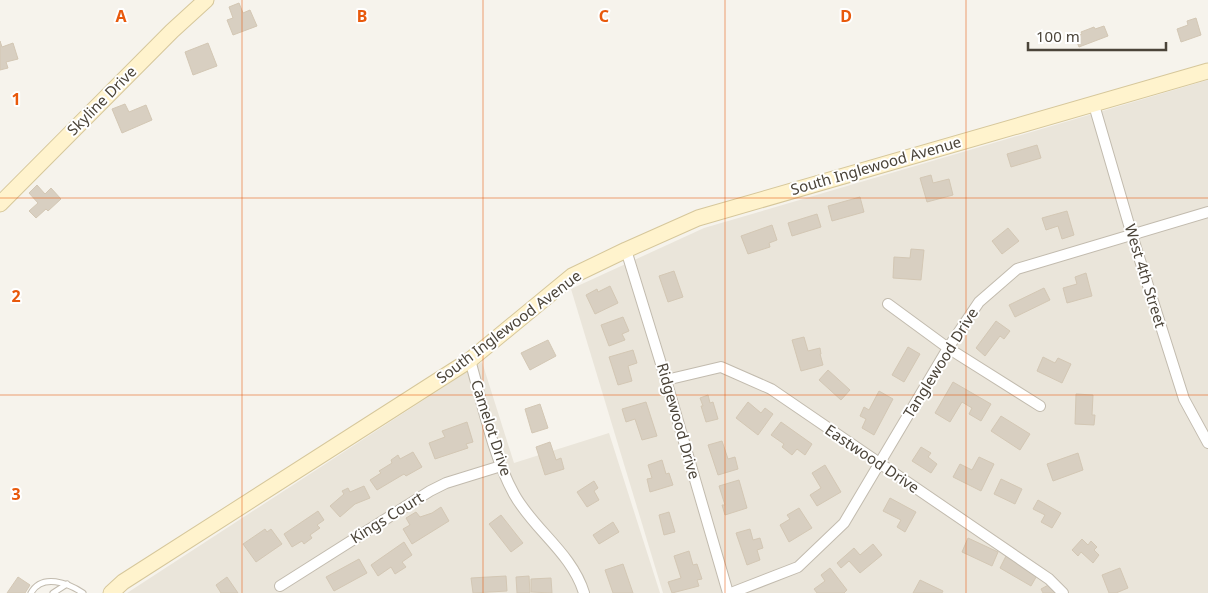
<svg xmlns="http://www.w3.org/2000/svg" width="1208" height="593" viewBox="0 0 1208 593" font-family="'Noto Sans',sans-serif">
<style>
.residential{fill:#eae5da}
.building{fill:#d8cfc1;stroke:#d3c7b4}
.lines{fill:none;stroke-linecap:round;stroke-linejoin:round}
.lane-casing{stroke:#c2bbae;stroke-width:7}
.street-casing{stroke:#c2bbae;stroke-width:12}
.secondary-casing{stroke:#d6c79b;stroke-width:17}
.lane{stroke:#fff;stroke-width:5}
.street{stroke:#fff;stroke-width:10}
.secondary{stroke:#fff3cd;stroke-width:15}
.grid{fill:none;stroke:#e8590c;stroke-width:1;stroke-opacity:0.55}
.labels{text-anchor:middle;stroke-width:4;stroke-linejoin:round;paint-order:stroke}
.street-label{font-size:15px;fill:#4b4439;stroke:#fff}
.grid-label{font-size:16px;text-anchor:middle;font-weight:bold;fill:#e8590c;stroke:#fff;stroke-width:4;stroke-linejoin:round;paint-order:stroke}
</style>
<rect width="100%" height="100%" fill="#f6f3ec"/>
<g class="residential">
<polygon points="1208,80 1208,593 663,593 571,289 704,228"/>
<polygon points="482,362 514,463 609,433 660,593 127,593"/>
</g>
<g class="building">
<polygon points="239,3 243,13 250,10 257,26 233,35 227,20 233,18 229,7"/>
<polygon points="1196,18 1201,35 1181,42 1177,29 1188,25 1187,21"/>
<polygon points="1104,26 1108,36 1079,47 1075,37 1082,34 1081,32 1094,27 1095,29"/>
<polygon points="0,41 2,47 13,43 18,59 6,62 8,68 0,70"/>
<polygon points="208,43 217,66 193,75 185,52"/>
<polygon points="125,104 129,112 146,105 152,120 122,133 112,109"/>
<polygon points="1037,145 1041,158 1011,167 1007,154"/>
<polygon points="931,175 933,183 949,179 953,195 927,202 920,178"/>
<polygon points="37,185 45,194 51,188 61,199 48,211 46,209 36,218 29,211 38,203 29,193"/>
<polygon points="860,197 864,212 832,221 828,206"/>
<polygon points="1067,211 1074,235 1062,239 1058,226 1046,230 1042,218"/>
<polygon points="817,214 821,227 792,236 788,223"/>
<polygon points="772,225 777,240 769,243 770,247 748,254 741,236"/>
<polygon points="1008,228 1019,241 1002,254 992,241"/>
<polygon points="911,249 924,250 921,280 893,278 894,257 910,258"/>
<polygon points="674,271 683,297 668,302 659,276"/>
<polygon points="1086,273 1092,296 1067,303 1063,288 1077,284 1075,277"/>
<polygon points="610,286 618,303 595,314 586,295 597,289 598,292"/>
<polygon points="1044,288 1050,300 1015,317 1009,305"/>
<polygon points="623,317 629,331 622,334 625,340 609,346 601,325"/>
<polygon points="996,321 1010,331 1004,339 1000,336 985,356 976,348"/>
<polygon points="804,337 808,351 820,348 821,354 820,354 823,365 801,371 792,340"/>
<polygon points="548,340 556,356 530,370 521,353"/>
<polygon points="908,347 920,354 904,382 892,375"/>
<polygon points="633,350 637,363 628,366 632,381 618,385 609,357"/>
<polygon points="1043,357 1055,363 1058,358 1071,364 1062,383 1037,371"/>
<polygon points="828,370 850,390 841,400 819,380"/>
<polygon points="953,382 991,404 981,421 969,414 972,408 962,402 950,422 935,413"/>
<polygon points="879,391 893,399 874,435 862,428 866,419 860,416 864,407 869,410"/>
<polygon points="1076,394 1093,395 1092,415 1095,415 1094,425 1075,424"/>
<polygon points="708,395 710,403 713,402 718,419 706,422 701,406 703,406 700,398"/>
<polygon points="646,402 657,436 642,440 635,419 626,422 622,409"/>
<polygon points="748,402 761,413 765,408 773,414 758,435 736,418"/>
<polygon points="540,404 548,428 532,433 525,409"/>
<polygon points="1001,416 1030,434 1020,450 991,431"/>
<polygon points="467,422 473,442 466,444 468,448 435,459 429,443 445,437 442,431"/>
<polygon points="781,422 812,444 805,455 797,449 792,455 782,447 784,444 771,435"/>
<polygon points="722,441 728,459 735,457 738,469 718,475 708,445"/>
<polygon points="550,442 556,460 561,458 564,469 545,475 536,447"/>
<polygon points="921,447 931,453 928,457 937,464 931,473 912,461"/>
<polygon points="413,452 422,467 406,476 404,474 377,490 370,480 381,473 379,471 392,463 391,460 398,455 400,459"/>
<polygon points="1078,453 1083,470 1053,481 1047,464"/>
<polygon points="979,457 994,464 981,491 953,477 960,464 972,470"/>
<polygon points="662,460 666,474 669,473 673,485 650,492 647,479 652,478 648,465"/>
<polygon points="825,465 841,492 817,506 810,495 821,488 812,473"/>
<polygon points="1001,479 1022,489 1015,504 994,494"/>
<polygon points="739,480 747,508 725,515 722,505 725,505 719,486"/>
<polygon points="594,481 598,488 594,491 599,500 587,507 577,492"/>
<polygon points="364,486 370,498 355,504 340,517 330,506 344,494 342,491 348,488 350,492"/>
<polygon points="890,498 916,512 905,532 897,527 901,520 883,511"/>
<polygon points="1038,500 1061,513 1052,528 1041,522 1045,515 1033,509"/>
<polygon points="441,507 449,521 412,544 403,529 410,525 406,518 416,512 420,517 432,513"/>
<polygon points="799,508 812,528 789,542 780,525 790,519 787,515"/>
<polygon points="318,511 324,520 317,525 320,528 310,535 312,538 304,544 302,541 292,547 284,534"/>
<polygon points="669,512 675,532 664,535 659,515"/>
<polygon points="501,515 523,543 511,552 489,524"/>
<polygon points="613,522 619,532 599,544 593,535"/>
<polygon points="265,529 267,532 271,529 282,544 256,562 243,544"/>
<polygon points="750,529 753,540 760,538 763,548 757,550 760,560 747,565 736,533"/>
<polygon points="968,538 998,552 992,566 962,552"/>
<polygon points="1082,539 1088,545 1091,541 1097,547 1094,550 1099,555 1093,563 1081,552 1078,556 1072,550"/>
<polygon points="404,542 412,555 402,562 406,567 395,574 391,567 378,576 371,565"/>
<polygon points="873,544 882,555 860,573 849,561 841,568 837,563 854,548 860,555"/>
<polygon points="689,551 693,565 697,564 702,579 697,580 699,586 672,593 668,582 681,578 674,556"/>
<polygon points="1007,554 1039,572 1031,586 1000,568"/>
<polygon points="359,559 367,573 334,591 326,577"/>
<polygon points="623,564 633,593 613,593 605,570"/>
<polygon points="830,568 847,590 844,593 817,593 814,589 825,581 821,575"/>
<polygon points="1120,568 1128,588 1116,593 1109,593 1102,575"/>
<polygon points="506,576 507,591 473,593 471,578"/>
<polygon points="529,576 530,593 517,593 516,577"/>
<polygon points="18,577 30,585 25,593 7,593"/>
<polygon points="227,577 238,593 221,593 216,585"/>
<polygon points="551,578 552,593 531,592 531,579"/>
<polygon points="920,580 943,591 942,593 913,593"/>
<polygon points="1052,583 1058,593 1043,593 1041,589"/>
</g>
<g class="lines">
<g class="lane-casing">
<g id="lane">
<path d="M31,593c11,-20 37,-10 52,0"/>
<polyline points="53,593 67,584"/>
</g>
</g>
<g class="street-casing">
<g id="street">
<polyline points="1094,105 1132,235 1184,399 1208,443"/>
<polyline points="626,250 666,380 728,593"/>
<polyline points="888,304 948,348 1040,406"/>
<path d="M470,360c12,42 23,96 44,134 19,35 58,59 70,99"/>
<polyline points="666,380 721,367 771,389 1049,579 1063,593"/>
<polyline points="280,586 430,491 446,483 501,466"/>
<polyline points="731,593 798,567 844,523 948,348 979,302 1017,269 1208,212"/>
</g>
</g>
<g class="secondary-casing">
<g id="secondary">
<polyline points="0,204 172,31 206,0"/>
<polyline points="111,593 123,582 470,360 572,276 626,250 698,218 1208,71"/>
</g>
</g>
<use href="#lane" class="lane"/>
<use href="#street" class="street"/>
<use href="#secondary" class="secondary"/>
</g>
<path class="grid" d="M242,0v593M483,0v593M725,0v593M966,0v593M0,198h1208M0,395h1208"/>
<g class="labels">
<g class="street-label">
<text transform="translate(102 101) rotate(-45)" y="5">Skyline Drive</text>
<text transform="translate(876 166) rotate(-16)" y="5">South Inglewood Avenue</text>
<text transform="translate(1145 276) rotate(73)" y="5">West 4th Street</text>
<text transform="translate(509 327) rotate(-37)" y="5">South Inglewood Avenue</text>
<text transform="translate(941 363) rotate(-58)" y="5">Tanglewood Drive</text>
<text transform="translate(678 421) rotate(74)" y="5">Ridgewood Drive</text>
<text transform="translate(491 428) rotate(72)" y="5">Camelot Drive</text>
<text transform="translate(872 459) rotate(34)" y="5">Eastwood Drive</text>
<text transform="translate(387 518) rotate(-32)" y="5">Kings Court</text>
</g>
</g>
<g class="grid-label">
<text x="121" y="22">A</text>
<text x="362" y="22">B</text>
<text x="604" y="22">C</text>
<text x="846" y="22">D</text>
<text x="16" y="105">1</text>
<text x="16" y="302">2</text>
<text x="16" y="500">3</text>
</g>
<path d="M1028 42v8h138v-8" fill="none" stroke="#4b4439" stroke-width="2.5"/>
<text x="1036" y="42" font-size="15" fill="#4b4439" stroke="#ffffff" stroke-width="4" paint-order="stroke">100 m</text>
</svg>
